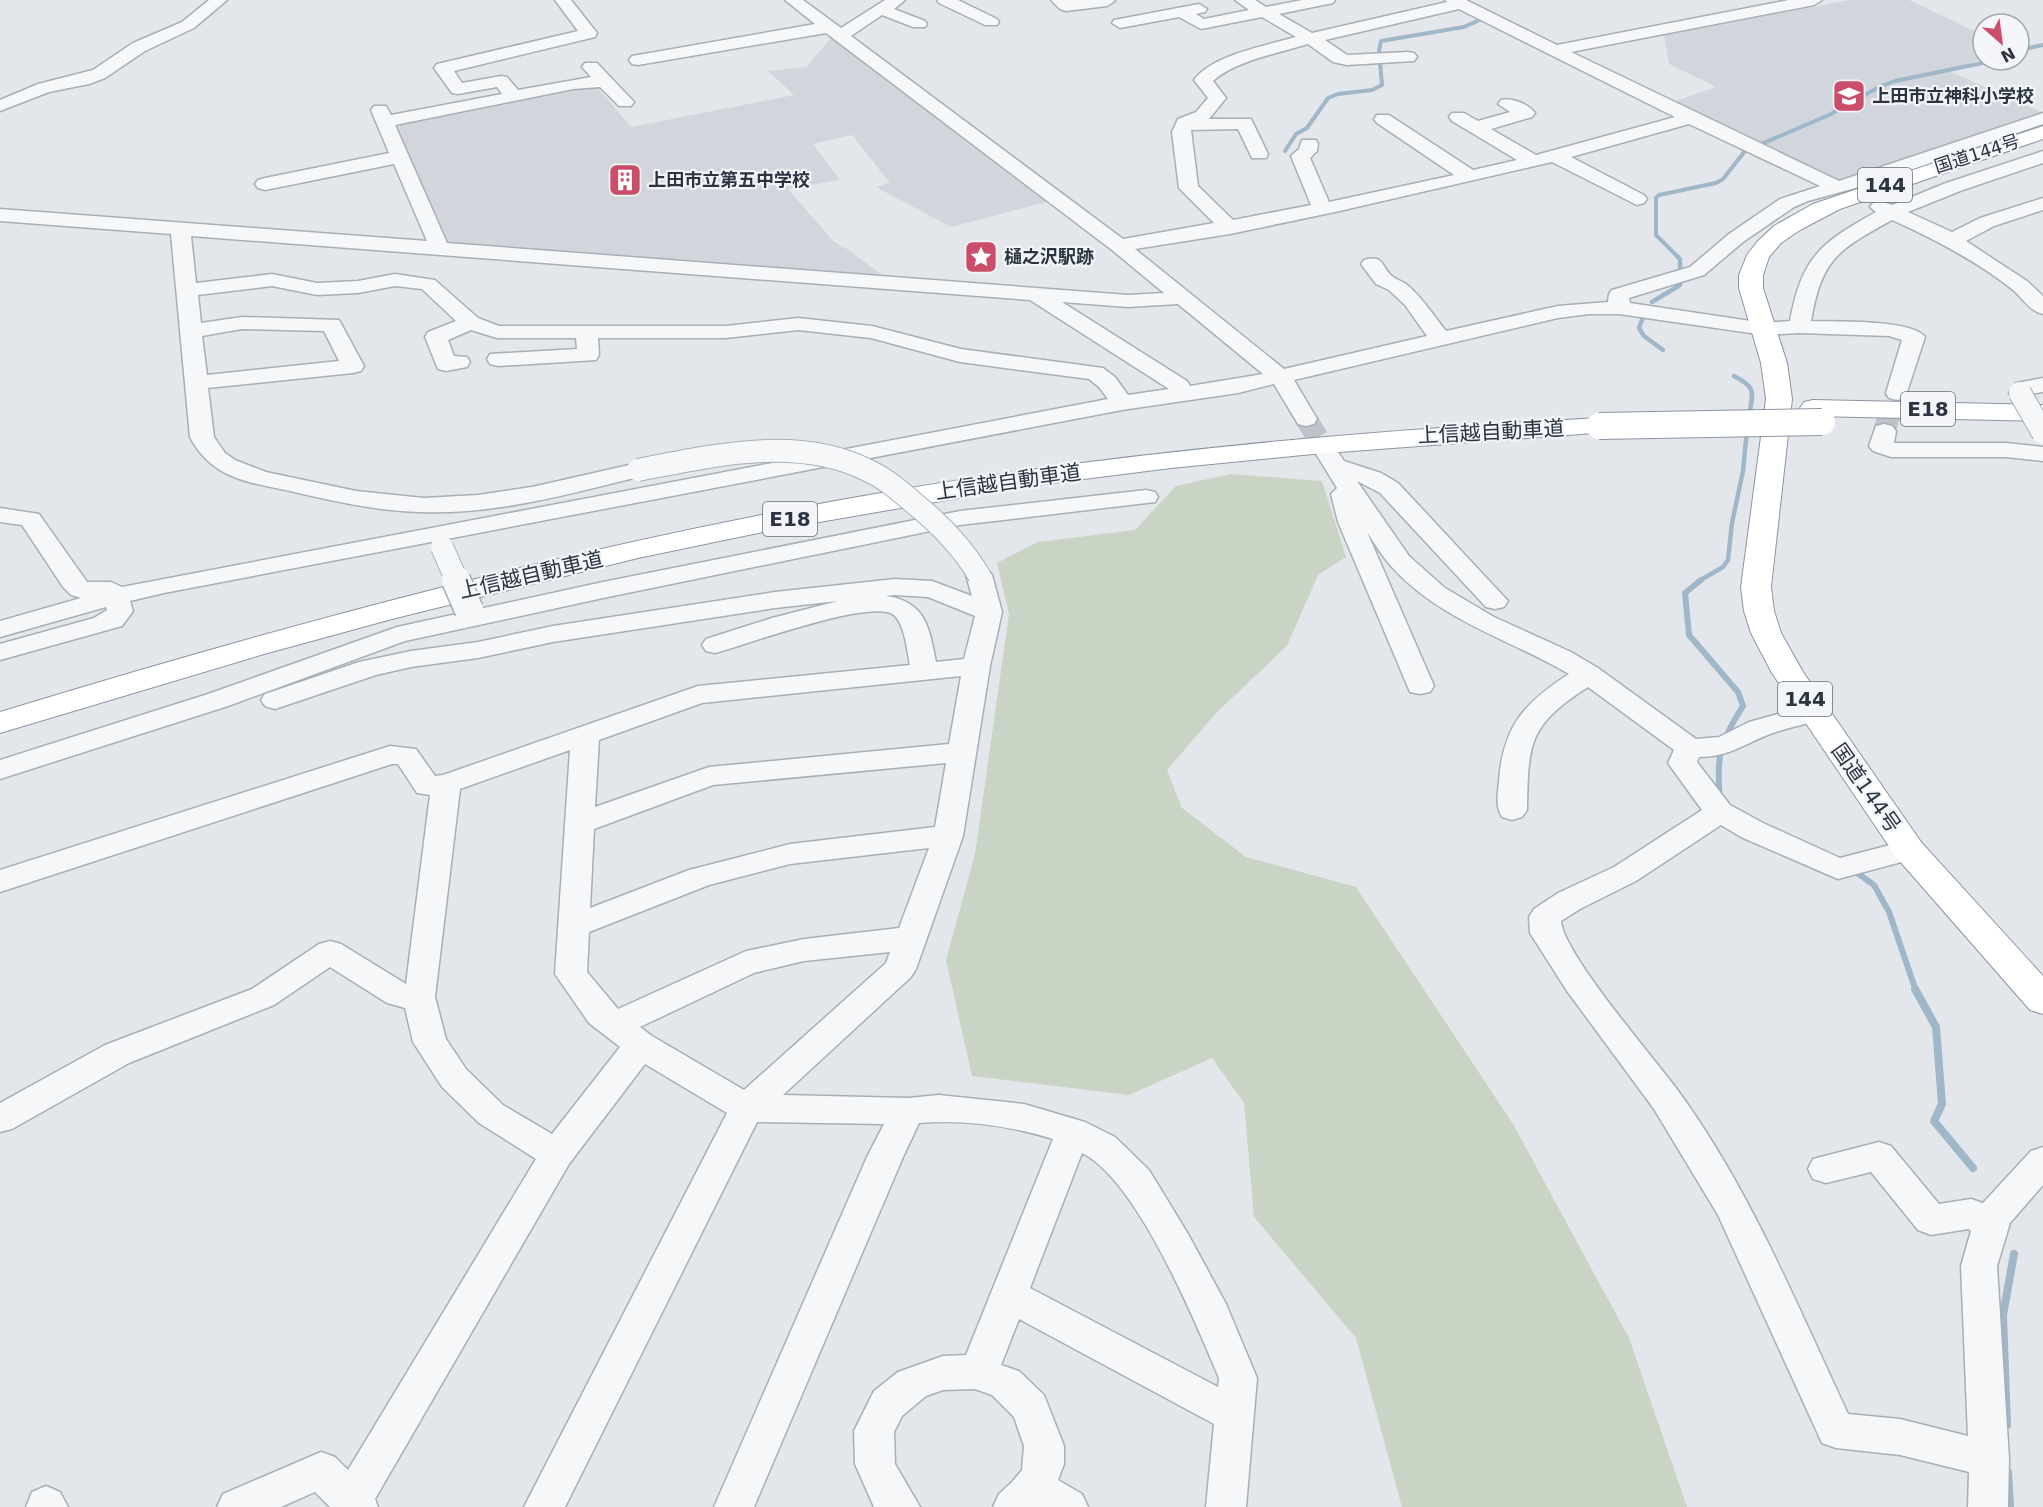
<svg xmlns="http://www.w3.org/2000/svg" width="2043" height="1507" viewBox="0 0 2043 1507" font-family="'DejaVu Sans','Noto Sans JP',sans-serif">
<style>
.built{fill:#d1d6dc}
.green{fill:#cad4c4}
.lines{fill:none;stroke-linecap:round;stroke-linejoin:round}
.stream-far3{stroke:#9fb7c9;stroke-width:4}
.stream-far2{stroke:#9fb7c9;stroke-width:4.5}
.stream-far1{stroke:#9fb7c9;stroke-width:6}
.stream{stroke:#9fb7c9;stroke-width:8}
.minor-tunnel{stroke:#bec3c9;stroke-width:22;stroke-dasharray:22 11;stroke-linecap:butt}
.minor-casing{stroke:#a8aeb5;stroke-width:3}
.highway-casing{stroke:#8b95a1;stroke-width:2}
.minor{fill:#f6f7f9;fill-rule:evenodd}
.highway{fill:#fff;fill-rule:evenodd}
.minor-bridge-far1-casing{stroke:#a8aeb5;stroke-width:24;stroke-linecap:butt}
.minor-bridge-casing{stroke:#a8aeb5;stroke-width:31;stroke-linecap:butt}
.highway-bridge-casing{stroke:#8b95a1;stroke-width:28;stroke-linecap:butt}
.minor-bridge-far1{stroke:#f6f7f9;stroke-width:22}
.minor-bridge{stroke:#f6f7f9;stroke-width:28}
.highway-bridge{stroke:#fff;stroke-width:26}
.labels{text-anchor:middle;stroke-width:4.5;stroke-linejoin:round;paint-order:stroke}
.far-poi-label{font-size:18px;font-weight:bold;fill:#2b3542;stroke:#f3f5f8;text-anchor:start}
.far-street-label{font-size:18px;fill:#2b3542;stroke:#f3f5f8}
.shield{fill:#f3f5f8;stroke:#676f79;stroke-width:1.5}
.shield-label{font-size:20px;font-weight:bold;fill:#2b3542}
.street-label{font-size:21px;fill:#2b3542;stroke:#f3f5f8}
</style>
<rect width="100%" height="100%" fill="#e3e7eb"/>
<g class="built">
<polygon points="1849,0 1909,0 1983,35 1983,59 1947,70 2043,113 1835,184 1667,104 1716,87 1669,64 1664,35"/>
<polygon points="833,36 1050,201 951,227 876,187 890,183 852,135 813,144 840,180 788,189 834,242 847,249 882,275 445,242 391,122 573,87 596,86 631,127 794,95 768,71 806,67"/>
</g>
<polygon class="green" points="1231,474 1322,481 1346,557 1318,575 1287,646 1217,712 1167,770 1182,808 1246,857 1356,887 1513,1124 1629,1338 1687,1507 1402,1507 1356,1338 1254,1217 1244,1103 1212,1058 1129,1095 972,1076 946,960 975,854 1009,614 997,563 1038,542 1135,530 1176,486"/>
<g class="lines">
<g class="stream-far3">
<polyline points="2019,50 2043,45"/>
<polyline points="1285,151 1296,134 1307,128 1328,98 1338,94 1372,90 1382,85 1379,51 1381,41 1464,27 1484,18"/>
<polyline points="1678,257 1656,235 1656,198 1659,195 1716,183 1723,179 1745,151 1829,115 1879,87 1895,81 1997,60"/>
</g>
<g class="stream-far2">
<polyline points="1652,302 1680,285 1680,259 1677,256"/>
<polyline points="1643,317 1639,328 1644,336 1663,350"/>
<path d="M1734,376c23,12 19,16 15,40"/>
<polyline points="1699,581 1723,567 1728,560 1732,523 1743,471 1747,429"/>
</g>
<g class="stream-far1">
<path d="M1701,580l-16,13 4,42 49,57 5,14c-24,38 -27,50 -23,94"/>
<polyline points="1853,870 1874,885 1889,912 1916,991"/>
</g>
<g class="stream">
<polyline points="1915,989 1936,1027 1942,1104 1934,1121 1973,1168"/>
<polyline points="2007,1425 2003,1315 2014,1254"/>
<polyline points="2008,1472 2010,1507"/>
</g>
<g class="minor-tunnel">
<polyline points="1306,419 1328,454"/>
<polyline points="1884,431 1897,393"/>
</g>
<g class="minor-casing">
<g id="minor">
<polygon points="209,0 227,0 194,28 145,51 105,78 89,84 49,92 0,111 0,100 38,84 93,70 133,43 182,22"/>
<path d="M555,0h16l26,33 -2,4 -141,34 8,12 39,-7 6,1 11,13 73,-13 -9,-10 3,-4h12l37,39 -3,4h-12l-19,-19 -27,2 -178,36 52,118 681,52 36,-2 -52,-43 -286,-217 -188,32 -6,-1 -3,-4 3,-4 6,-1 177,-31 -30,-24h18l38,28 44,-28h20l-11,9 31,12 2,3 -2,3h-12l-31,-12 -31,21 272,203 91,-16 -35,-35 -7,-56 6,-13 18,-7 12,-14 -14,-18c18,-25 73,-35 102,-43l-34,-20 -61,12 -22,-12 -59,11 -8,-5 2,-3 85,-16 8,5 -2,3 -9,2 8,5 45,-9 -14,-10h20l11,7 36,-7h33l-2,3 -54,11 33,19 135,-31 -2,-2h21l91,45 232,-45h33l-8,5 -243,47 268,129 204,-68v11l-173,60 -62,17 -14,6 -51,35 -39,33 -75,23 1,5 134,20 26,-2c12,-64 30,-78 86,-109l-6,-5 3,-4 7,-2 12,4 54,-22 97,-32v12l-83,28 -52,21 44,20 28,-14 63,-20v12l-49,16 -28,15 61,40 16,15v18c-14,-3 -21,-17 -31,-25 -37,-29 -78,-50 -120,-69 -54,30 -70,38 -81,101 23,1 101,-2 114,16l-20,61 -8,2 -8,-2 -3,-5 16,-53 -13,-4 -90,-3 -35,2 -145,-21h-30l-31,4 -264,62 23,39 -3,5 -8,2 -8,-2 -24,-40 -36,9 -116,17 -958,183 -34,8 3,10 -11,15 -122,34v-16l94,-26 13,-8 -1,-3 -106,30v-16l81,-23 -10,-3 -8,-8 -41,-62 -22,-3v-14l39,6 48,68h24l11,5 986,-188 -9,-12 -10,-8 -129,-17 -89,-24 -73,-8 -72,8h-128l1,17 -3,5 -98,6 -8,-2 -3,-5 3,-5 87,-5 -1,-11h-79l-26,-8 -23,10 6,16 13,1 3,5 -3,5 -21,4 -8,-2 -13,-32 3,-5 28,-11 -34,-32 -27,-3 -37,7 -41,2 -45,-9 -74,9 3,28 41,-6 97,3 25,46 -3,5 -8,2 -145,15 6,49 11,16 10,7 31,12 90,19 68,7 54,-3 54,-8 106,-24 8,2 4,5 -4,5c-73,18 -149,40 -225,37 -45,-1 -88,-11 -131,-21 -42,-9 -78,-12 -100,-54l-19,-203 -171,-13v-12l427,32 -33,-77 -129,26 -7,-2 -3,-4 3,-4 7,-2 124,-25 -18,-43 3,-4h12l5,9 111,-21 -5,-7 -39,7 -6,-1 -18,-25 3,-4 141,-33zM1459,9l216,108 -139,38 -45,-26 41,-12 3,-4c-7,-9 -23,-16 -34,-13l-3,4 12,8 -32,9 -14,-8h-12l-3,4 3,4 65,39 -44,10 -84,-55h-12l-3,4 3,4 77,52 -125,27 -19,-44 7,-7 1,-7 -2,-4h-14l-3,9 -8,7 20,49 -78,15 -35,-34 -7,-56 47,-1 14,29h14l2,-4 -17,-35h-42l17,-21 -13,-17c22,-20 66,-28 95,-37l25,18 14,3 67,-4 3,-4 -3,-4 -6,-1 -61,3 -22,-15zM1689,124l131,62 -40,13 -51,35 -39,33 -78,23 -3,4 -1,8 -50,4 -112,25c-13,-16 -24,-34 -40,-47 -4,-3 -9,-4 -13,-7 -12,-9 -8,-23 -29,-17l-3,4 15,20 13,6 16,15 22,31 -143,33 -149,-120 95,-15 105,-22 217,-50 85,43 7,-2 3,-4 -3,-4 -73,-38zM191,236l839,64 139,89 -41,6 -13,-18 -12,-9 -142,-19 -89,-23 -74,-8 -72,8h-227l-21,-8 -43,-38 -40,-6 -37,7 -41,2 -45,-9 -76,9zM1062,302l66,5 50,-3 85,70 -73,12 -3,-5zM242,329l82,2 15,30 -132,14 -5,-39z"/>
<polygon points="937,0 958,0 997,19 999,22 997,25 985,25 939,3"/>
<polygon points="1051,0 1114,0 1115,1 1107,6 1066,11 1060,9"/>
<path d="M2043,378v14l-12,2c-5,6 -11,6 -19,4l-3,-5 7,-10z"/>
<polygon points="1884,424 1892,426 1896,431 1894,443 2006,443 2043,447 2043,461 2006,457 1891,457 1873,451 1869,446 1876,426"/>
<path d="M1328,447l8,2 8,12 37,12 17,10 110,118 -4,6 -9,2 -9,-2 -106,-114 -23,-12 52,75 36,32 49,29 77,35 27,16 98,71 23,-2 30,-15 65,-18 10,3 4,6 -4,6c-18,5 -37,9 -54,15 -26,10 -41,23 -71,23l-2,5 33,43 33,18 77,35 69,-18 11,3 4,7 -4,7 -82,22 -97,-42 -20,-12 -85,56 -56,28 -19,12c2,32 92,136 115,167 73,99 120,215 172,326l52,5 68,17 -7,-170 10,-35 -3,-2 -37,6 -13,-5 -47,-58 -45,11 -13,-4 -5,-10 5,-10 66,-17 12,4 48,58 32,-5 12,4 48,-52 12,-4v38l-33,38 -13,43 12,193 -1,48h-40l1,-35 -69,-17 -64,-7 -14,-5 -104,-228 -64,-106 -87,-118 -37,-58 -1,-16 5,-8 24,-16 56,-26 88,-57 -34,-47 6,-13 -86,-63c-59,38 -60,55 -61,123l-5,7 -10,3 -10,-3c-7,-11 -4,-24 -3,-36 4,-55 25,-78 70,-107 -60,-35 -130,-54 -178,-108 -9,-10 -16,-22 -24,-34l67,154 -4,6 -10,2 -10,-2 -72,-170 -7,-28 6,-6 -21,-34 4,-5z"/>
<polygon points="1146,490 1155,492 1158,497 1155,502 960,525 603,598 405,641 228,706 0,779 0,760 208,694 397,627 603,582 960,511"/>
<path d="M979,567l9,3 4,5 10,37 -12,54 -27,170 -47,133 -5,8 -128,118 125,3 31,-3 85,9 61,18 30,15 34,33 39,64 38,70 31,74 -11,129h-40l8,-83 -195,-105 -18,46 18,6 25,24 20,51v18l-6,16 24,14 6,13h-95l6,-13 13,-12 10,-12 2,-24 -10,-29 -22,-22 -17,-6 -32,1 -17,6 -24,20 -8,16 1,32 25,43h-46l-19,-43 -1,-33 20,-40 24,-19 45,-16 23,-1 87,-216c-42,-13 -90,-20 -134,-16l-16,34 -149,350h-40l153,-350 17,-33 -127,-2 -192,385h-41l203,-394 -82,-49 -76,100 -194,335 3,8h-48l-15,-15 -34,15h-64l6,-13 98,-42 14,5 13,13 188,-311 -57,-36 -37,-36 -29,-45 -8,-34 -18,-5 -57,-36 -56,38 -145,58 -117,66 -12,3v-29l105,-58 147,-56 67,-45 11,-3 11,3 65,40 24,-189 -13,-2 -19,-29h-6l-392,128v-22l390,-124 26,3 19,27 8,-1 255,-89 212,-21c-3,-15 -5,-38 -15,-49 -19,-20 -152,30 -180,37l-9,-2 -4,-6 4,-6 66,-21 66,-17 -63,7 -222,34 -75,16 -67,9 -35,8 -101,34 -10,-3 -4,-6 4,-6 94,-32 52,-11 67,-9 75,-16 222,-34 120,-13 37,2 40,15 -6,-21 4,-5zM895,595l33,2 47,19 -11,43 -28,3c-7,-35 -10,-60 -50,-66zM961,676l-12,68 -240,23 -114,40 4,-67 103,-37zM570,750l-15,224 34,49 31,24 -68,87 -49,-29 -37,-36 -20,-30 -11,-42 25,-208zM946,763l-11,64 -145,17 -101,26 -99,38 4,-79 119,-44zM929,848l-30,80 -95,11 -58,12 -128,58 -31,-37 2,-40 120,-47 81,-21zM890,952l-4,11 -142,127 -92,-54 -12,-9 114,-54 50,-12zM1082,1153c55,27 113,168 137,225l-1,9 -188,-99z"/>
<polygon points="46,1486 60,1492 68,1507 26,1507 32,1492"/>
</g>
</g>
<g class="highway-casing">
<g id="highway">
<polygon points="2043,126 2043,139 1840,209 1800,230 1781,243 1769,257 1763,275 1763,288 1787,363 1792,399 1771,587 1774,611 1781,633 1803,672 1921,842 2043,976 2043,1014 2030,1010 1897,858 1772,673 1751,633 1744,611 1741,587 1766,399 1761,363 1739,288 1739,275 1747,255 1757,242 1774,226 1813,204"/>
<polygon points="1813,400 2043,405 2043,421 1813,416 1804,414 1800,408 1804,402"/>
<path d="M1599,418l9,2 4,6 -4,6 -295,22 -142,14 -143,18 -261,45 -129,27 -246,61 -128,35 -264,79v-21c295,-90 594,-171 898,-222 232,-39 466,-59 701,-72z"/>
</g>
</g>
<use href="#minor" class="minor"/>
<use href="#highway" class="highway"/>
<g class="minor-bridge-far1-casing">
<g id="minor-bridge-far1">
<polyline points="2020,393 2043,433"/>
<path d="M638,470c73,-14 158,-35 229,0 18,8 33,21 48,34 26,21 47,43 64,71"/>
<polyline points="442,547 457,581"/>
</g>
</g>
<g class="minor-bridge-casing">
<polyline id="minor-bridge" points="456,580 469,610"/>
</g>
<g class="highway-bridge-casing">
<polyline id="highway-bridge" points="1599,426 1822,422"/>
</g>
<use href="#minor-bridge-far1" class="minor-bridge-far1"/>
<use href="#minor-bridge" class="minor-bridge"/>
<use href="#highway-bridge" class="highway-bridge"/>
</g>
<defs>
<g id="school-square" transform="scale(1.725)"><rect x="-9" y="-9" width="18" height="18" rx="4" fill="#ca4d6a" stroke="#f3f5f8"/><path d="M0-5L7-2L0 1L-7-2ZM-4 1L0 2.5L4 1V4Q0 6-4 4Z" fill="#fff"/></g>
<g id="building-square" transform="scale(1.725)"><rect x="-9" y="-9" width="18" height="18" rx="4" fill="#ca4d6a" stroke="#f3f5f8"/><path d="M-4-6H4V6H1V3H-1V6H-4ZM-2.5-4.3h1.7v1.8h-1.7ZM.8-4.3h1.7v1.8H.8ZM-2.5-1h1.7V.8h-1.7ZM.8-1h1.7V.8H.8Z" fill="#fff"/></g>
<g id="sight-square" transform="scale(1.725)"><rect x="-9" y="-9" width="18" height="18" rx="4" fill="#ca4d6a" stroke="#f3f5f8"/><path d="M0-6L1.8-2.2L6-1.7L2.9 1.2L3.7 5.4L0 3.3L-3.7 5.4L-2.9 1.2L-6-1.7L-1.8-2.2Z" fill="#fff"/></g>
</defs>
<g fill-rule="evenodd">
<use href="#school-square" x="1849" y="96"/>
<use href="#building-square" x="625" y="180"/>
<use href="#sight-square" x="981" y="257"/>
</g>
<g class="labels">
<g class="far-poi-label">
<text x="1872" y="102">上田市立神科小学校</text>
<text x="648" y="186">上田市立第五中学校</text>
<text x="1004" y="263">樋之沢駅跡</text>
</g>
<g class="far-street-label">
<text transform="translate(1977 154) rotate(-18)" y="6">国道144号</text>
</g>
<g class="shield">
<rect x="1858" y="168" width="54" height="34" rx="4.5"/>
<rect x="1901" y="392" width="54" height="34" rx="4.5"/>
<rect x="763" y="502" width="54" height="34" rx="4.5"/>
<rect x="1778" y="682" width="54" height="34" rx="4.5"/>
</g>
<g class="shield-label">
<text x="1885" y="192">144</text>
<text x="1928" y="416">E18</text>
<text x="790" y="526">E18</text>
<text x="1805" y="706">144</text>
</g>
<g class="street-label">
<text transform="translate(1491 432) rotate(-3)" y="7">上信越自動車道</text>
<text transform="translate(1008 482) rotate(-8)" y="7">上信越自動車道</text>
<text transform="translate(531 575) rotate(-13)" y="7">上信越自動車道</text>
<text transform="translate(1866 788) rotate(55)" y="7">国道144号</text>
</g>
</g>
<g transform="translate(2001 42) rotate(152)"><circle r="28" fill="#f3f5f8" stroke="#a3a8af" stroke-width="1.5"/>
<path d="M0-4.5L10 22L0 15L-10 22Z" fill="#ca4d6a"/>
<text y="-9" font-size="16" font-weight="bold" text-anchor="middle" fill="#2b3542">N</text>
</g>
</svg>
